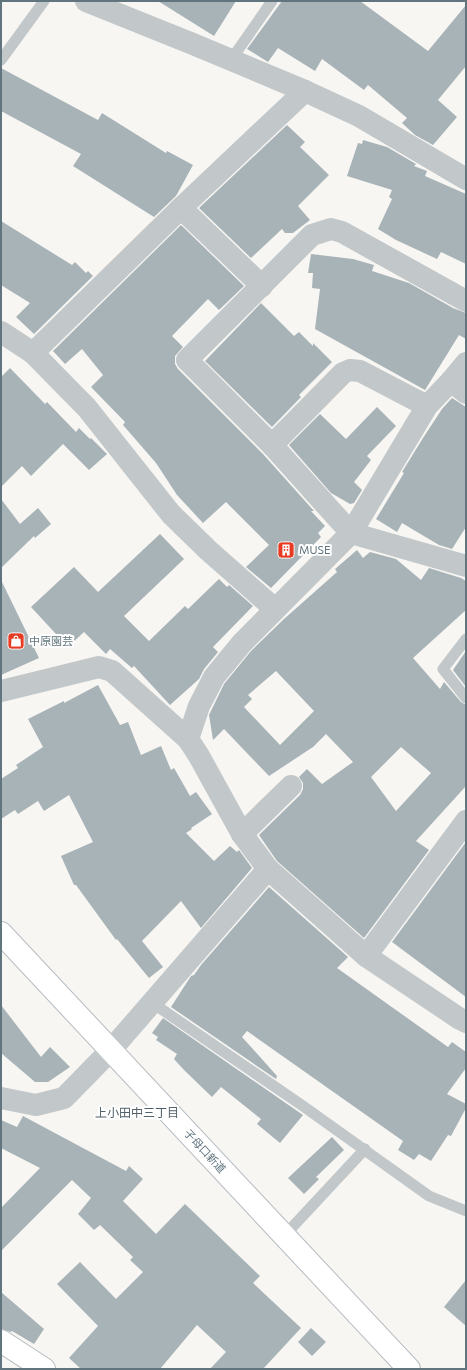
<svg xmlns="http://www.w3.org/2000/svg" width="467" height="1370" viewBox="0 0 467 1370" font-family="Commissioner,'Noto Sans JP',sans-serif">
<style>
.building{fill:#a8b3b7;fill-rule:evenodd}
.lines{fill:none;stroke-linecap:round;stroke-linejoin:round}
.secondary-casing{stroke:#b6bcc0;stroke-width:24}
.lane{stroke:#c2c7c9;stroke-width:11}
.street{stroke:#c2c7c9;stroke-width:22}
.secondary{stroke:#fff;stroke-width:22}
.labels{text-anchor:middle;stroke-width:4;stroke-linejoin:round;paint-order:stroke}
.poi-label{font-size:11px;fill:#61757f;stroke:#fff;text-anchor:start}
.street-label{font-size:11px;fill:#61757f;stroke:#fff}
.neighbourhood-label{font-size:12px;fill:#53626a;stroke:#fff}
</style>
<rect width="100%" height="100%" fill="#f7f6f3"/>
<g class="building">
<polygon points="158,1 236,1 214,36"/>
<polygon points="282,1 360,1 428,51 466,5 466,66 438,100 457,117 433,145 415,135 402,123 407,118 368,85 364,90 322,59 315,71 278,48 268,62 247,49"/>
<polygon points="1,68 98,120 102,113 166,153 167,151 193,165 176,196 154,217 73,166 81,154 1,111"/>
<polygon points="287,125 305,142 300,147 329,175 298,206 310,220 293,233 285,233 282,229 251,258 199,208"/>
<polygon points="363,140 387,147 416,164 414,166 427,171 425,176 466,194 466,264 441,252 437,259 396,240 378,229 392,199 389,197 392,190 347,176 358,143 362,144"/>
<polygon points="1,221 72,265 75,262 86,273 88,271 93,276 34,334 16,317 30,303 1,285"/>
<polygon points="181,225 244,286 219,310 208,299 172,336 183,347 175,356 175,364 178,369 263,454 314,511 311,511 325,526 318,533 321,537 271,588 246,567 269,545 226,502 203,523 177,495 156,463 123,425 125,422 91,387 103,375 82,349 65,364 53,351"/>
<polygon points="311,254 353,259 374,265 372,271 409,283 453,308 466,313 466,339 459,335 425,390 315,329 320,289 312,288 313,273 308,273"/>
<polygon points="261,303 294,336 299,332 313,346 313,343 332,362 299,395 301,397 272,427 205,361"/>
<polygon points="10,368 45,404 47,402 76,432 79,428 90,439 91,438 107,454 89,470 63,444 31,476 22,466 1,487 1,377"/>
<polygon points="452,398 466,407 466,527 452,549 439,545 402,523 397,532 376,519 404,473 402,472 423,438 442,409"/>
<polygon points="377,407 396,426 367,456 371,460 354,482 362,490 354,503 350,504 331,493 289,445 320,414 346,439"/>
<polygon points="1,499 20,524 38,508 51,524 35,538 34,536 1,568"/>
<polygon points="160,534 184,559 124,616 149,641 185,606 188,609 219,579 227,587 229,585 253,606 213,647 218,652 204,669 199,679 170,705 134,666 132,668 110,649 106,654 84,632 68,647 31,607 74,567 98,592"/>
<path d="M357,550l6,8 7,-6 26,7 25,21 8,-12 32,10 5,3v29l-53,48 27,31 4,-7 17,20 5,3v81l-50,55 13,9 -65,88 -87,-77 -18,-26 41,-40 3,-6v-6l-4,-6 8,-8 15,15 31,-22 -27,-28 -13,13 -44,29 -45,-47 -11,11 -4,-25 15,-31 27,-33 33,-32 53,-47 -2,-3zM276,671l38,40 -34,34 -36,-38 8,-8 -4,-4zM401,747l30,26 -35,38 -25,-34z"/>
<polygon points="1,580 39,658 1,675"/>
<polygon points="466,651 466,687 453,670"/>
<polygon points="98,685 120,725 128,722 141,755 161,746 171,770 174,768 190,796 196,792 212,814 191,828 192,829 186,833 214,861 230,846 237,852 239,850 252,868 201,928 181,901 142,941 163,967 149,978 117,939 116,940 76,885 74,885 61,856 93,842 69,795 44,811 38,801 18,814 15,810 1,819 1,779 18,768 16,765 43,747 28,719 64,701 64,703"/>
<polygon points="466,842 466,997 392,942"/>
<polygon points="269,887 348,957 337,968 448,1047 452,1042 466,1052 466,1068 447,1094 466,1104 466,1108 451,1136 448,1135 431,1161 419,1154 414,1160 398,1150 403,1141 247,1031 242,1037 277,1076 276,1079 171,1007 191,976 194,975 201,965"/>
<polygon points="1,1005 41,1057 50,1047 70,1067 48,1082 35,1082 1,1053"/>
<polygon points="163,1018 303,1115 280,1143 257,1124 261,1119 221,1087 212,1097 184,1070 174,1059 177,1054 156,1040 158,1037 152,1033"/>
<polygon points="23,1116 126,1171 129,1166 143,1179 123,1201 156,1234 185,1204 260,1276 253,1283 301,1328 263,1369 210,1369 226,1352 197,1325 160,1369 81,1369 69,1358 98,1326 57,1284 80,1262 116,1299 143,1272 130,1260 133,1257 100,1225 94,1230 78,1214 91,1198 72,1180 1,1251 1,1208 40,1168 1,1148 1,1120 17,1127"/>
<polygon points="332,1137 344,1150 316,1177 319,1179 304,1194 288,1178"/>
<polygon points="466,1280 466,1326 444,1307"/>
<polygon points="1,1292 44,1329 34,1344 12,1331 11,1332 1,1329"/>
<polygon points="311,1328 326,1342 312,1356 298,1342"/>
</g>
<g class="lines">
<g class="secondary-casing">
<g id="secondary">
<polyline points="1,933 409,1369"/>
<polyline points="1,1341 44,1369"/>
</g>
</g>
<g class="lane">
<polyline points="1,60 44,1"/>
<polyline points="231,60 272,1"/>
<polyline points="466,639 443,669 466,698"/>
<polyline points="151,1002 303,1106 429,1196 466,1211"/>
<polyline points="284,1236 365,1149"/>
</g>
<g class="street">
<polyline points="86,1 193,44 305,91 359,116 466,179"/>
<polyline points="181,208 262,286"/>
<polyline points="466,301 342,232 331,229 312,235 187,360 272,445 351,533 466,566"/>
<polyline points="1,332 33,353 87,408 171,514 209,551 275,609"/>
<polyline points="33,353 181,208 305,91"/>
<polyline points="451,381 466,393"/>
<polyline points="272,445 343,373 350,370 360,371 427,406"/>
<polyline points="1,691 99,667 112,671 188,739 199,756 242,834 268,869 366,956 460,1019 466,1022"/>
<polyline points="188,739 199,706 214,677 242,643 351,533 427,406 451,381 466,363"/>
<polyline points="242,834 291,786"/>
<polyline points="366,956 466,821"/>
<polyline points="1,1098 36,1105 64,1098 110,1051 268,869"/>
</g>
<use href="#secondary" class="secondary"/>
</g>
<defs>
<g id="building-square" transform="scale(0.9)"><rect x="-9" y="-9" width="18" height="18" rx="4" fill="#e73b23" stroke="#fff"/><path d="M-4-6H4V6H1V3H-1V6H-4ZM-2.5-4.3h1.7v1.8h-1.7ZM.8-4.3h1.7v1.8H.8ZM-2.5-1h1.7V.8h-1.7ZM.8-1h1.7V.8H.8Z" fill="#fff"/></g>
<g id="shop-square" transform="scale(0.9)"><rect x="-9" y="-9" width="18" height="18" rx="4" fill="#e73b23" stroke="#fff"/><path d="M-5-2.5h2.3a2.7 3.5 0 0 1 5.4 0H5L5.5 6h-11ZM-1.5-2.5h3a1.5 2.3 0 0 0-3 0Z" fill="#fff"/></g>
</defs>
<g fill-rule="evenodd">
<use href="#building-square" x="286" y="550"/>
<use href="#shop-square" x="16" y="641"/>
</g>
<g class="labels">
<g class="poi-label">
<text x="299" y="554">MUSE</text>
<text x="29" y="645">中原園芸</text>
</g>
<g class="street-label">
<text transform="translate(205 1151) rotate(47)" y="4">子母口新道</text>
</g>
<g class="neighbourhood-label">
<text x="137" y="1117">上小田中三丁目</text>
</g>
</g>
<rect width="467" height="1370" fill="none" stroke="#61757f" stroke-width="4"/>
</svg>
